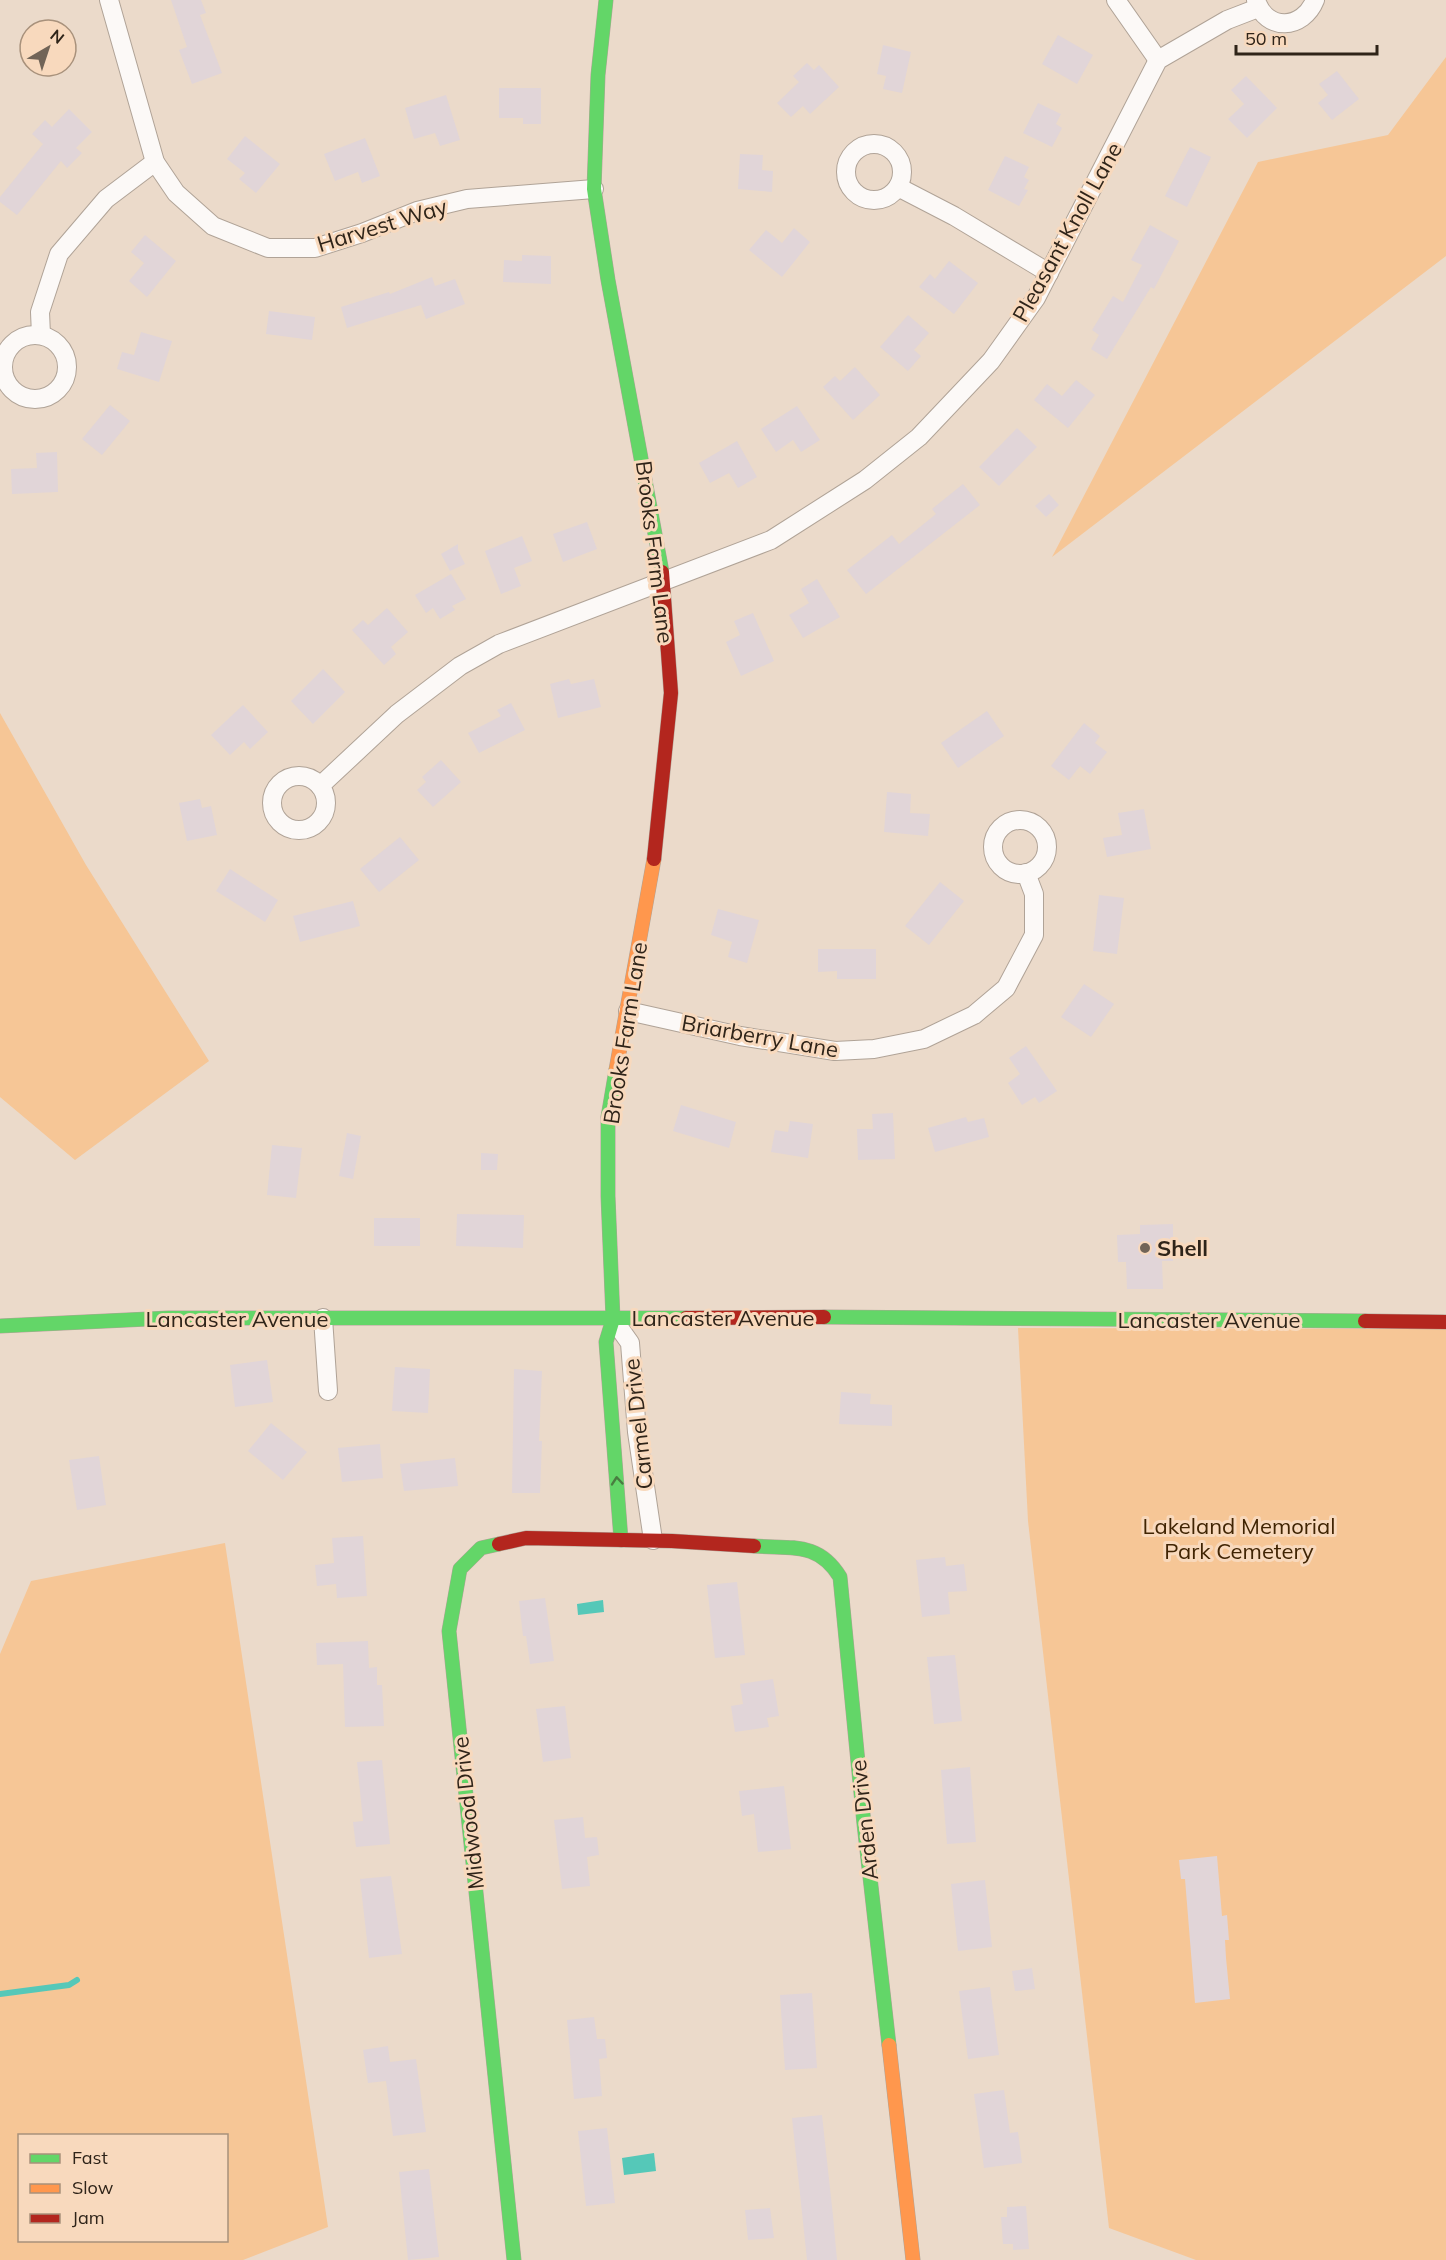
<svg xmlns="http://www.w3.org/2000/svg" width="1446" height="2260" viewBox="0 0 1446 2260" font-family="Mulish,sans-serif">
<style>
.green{fill:#f6c696;fill-rule:evenodd}
.water{fill:#55c8b8}
.lines{fill:none;stroke-linecap:round;stroke-linejoin:round}
.stream{stroke:#55c8b8;stroke-width:6}
.building{fill:#e1d5d8}
.street-casing{stroke:#b0a397;stroke-width:20}
.fast-casing{stroke:#b0a397;stroke-width:15}
.slow-casing{stroke:#b0a397;stroke-width:15}
.jam-casing{stroke:#b0a397;stroke-width:15}
.street{stroke:#fcf9f7;stroke-width:18}
.fast{stroke:#63d668;stroke-width:14}
.slow{stroke:#ff974d;stroke-width:14}
.jam{stroke:#b3261e;stroke-width:14}
.oneway{stroke:#497d40}
.poi-dot{fill:#716457;stroke:#f8d9bd;stroke-width:2}
.labels{text-anchor:middle;stroke-width:6;stroke-linejoin:round;paint-order:stroke}
.street-label{font-size:22px;fill:#2f2419;stroke:#f8d9bd}
.poi-label{font-size:22px;font-weight:bold;fill:#2f2419;stroke:#f8d9bd;text-anchor:start}
.park-label{font-size:22px;fill:#402403;stroke:#f8d9bd}
</style>
<rect width="100%" height="100%" fill="#ebdaca"/>
<g class="green">
<polygon points="1446,57 1446,256 1052,557 1258,162 1388,135"/>
<polygon points="0,713 86,865 209,1061 75,1160 0,1097"/>
<polygon points="1018,1328 1446,1329 1446,2260 1196,2260 1109,2228 1028,1521"/>
<path d="M225,1543l103,684 -85,33h-243v-606l31,-73zM20,2136h206v104h-206z"/>
</g>
<g class="water">
<polygon points="603,1600 604,1612 578,1615 577,1604"/>
<polygon points="654,2153 656,2171 624,2175 622,2158"/>
</g>
<g class="lines">
<polyline class="stream" points="0,1994 69,1985 77,1980"/>
</g>
<g class="building">
<polygon points="171,0 201,0 206,13 200,15 222,73 192,84 179,50 187,47"/>
<polygon points="1058,35 1093,55 1077,84 1042,64"/>
<polygon points="883,45 911,52 902,93 883,89 886,76 877,74"/>
<polygon points="807,63 814,70 819,65 839,87 810,114 803,106 791,117 777,103 799,82 793,76"/>
<polygon points="1337,71 1359,99 1332,120 1318,103 1328,95 1319,84"/>
<polygon points="1246,76 1277,108 1247,138 1228,119 1244,104 1231,90"/>
<polygon points="499,88 541,88 541,124 523,124 523,118 499,118"/>
<polygon points="446,95 460,140 440,146 435,133 414,139 405,108"/>
<polygon points="1038,103 1061,114 1056,124 1062,128 1052,147 1023,133"/>
<polygon points="69,109 92,132 76,148 82,153 67,168 61,161 17,215 0,202 0,197 43,144 32,134 45,120 52,127"/>
<polygon points="245,136 280,164 256,193 239,179 245,173 227,159"/>
<polygon points="365,138 380,176 362,183 358,172 335,181 324,154"/>
<polygon points="1190,147 1211,157 1187,207 1165,196"/>
<polygon points="740,154 763,155 762,170 773,171 772,192 738,189"/>
<polygon points="1005,156 1029,167 1024,177 1029,180 1024,189 1028,190 1019,206 988,190"/>
<polygon points="1150,225 1179,241 1154,289 1151,287 1107,359 1091,349 1099,335 1092,330 1113,296 1123,302 1142,265 1131,260"/>
<polygon points="794,228 810,242 782,277 749,250 766,230 782,243"/>
<polygon points="145,235 176,261 147,297 129,281 144,263 131,252"/>
<polygon points="522,255 551,256 551,284 503,282 504,260 522,261"/>
<polygon points="949,261 978,283 954,314 919,287 930,274 935,279"/>
<polygon points="432,277 435,286 455,279 465,304 426,319 421,305 347,328 341,307 389,292 390,294"/>
<polygon points="269,311 315,317 312,340 266,334"/>
<polygon points="908,315 929,333 914,350 921,356 908,371 880,347"/>
<polygon points="141,332 172,341 159,382 117,369 122,352 134,355"/>
<polygon points="855,367 880,395 853,420 823,387 835,376 840,381"/>
<polygon points="1076,380 1095,395 1068,428 1034,400 1047,384 1062,396"/>
<polygon points="110,405 130,421 102,455 82,439"/>
<polygon points="797,406 820,440 801,452 793,440 776,452 761,429"/>
<polygon points="1017,428 1037,447 999,486 979,467"/>
<polygon points="737,441 757,477 738,488 729,473 710,483 699,463"/>
<polygon points="57,452 58,492 12,494 11,469 37,468 36,453"/>
<polygon points="963,484 980,505 866,594 847,570 892,535 899,544 936,514 932,509"/>
<polygon points="1049,494 1059,505 1046,517 1035,506"/>
<polygon points="587,522 597,549 563,562 553,534"/>
<polygon points="522,536 532,561 514,568 521,586 501,594 485,551"/>
<polygon points="458,544 458,550 465,564 450,571 441,554"/>
<polygon points="451,574 466,599 452,606 455,610 440,619 433,608 426,613 415,595"/>
<polygon points="817,579 840,617 803,638 789,615 809,603 801,589"/>
<polygon points="387,608 408,632 391,647 396,654 384,665 352,630 363,620 368,625"/>
<polygon points="753,613 774,661 741,676 726,642 740,635 734,621"/>
<polygon points="323,669 345,692 313,724 291,701"/>
<polygon points="569,679 571,684 594,679 601,707 558,718 550,684"/>
<polygon points="511,703 525,730 479,753 468,733 501,716 497,710"/>
<polygon points="243,705 268,732 250,749 244,742 230,755 211,735"/>
<polygon points="987,711 1004,736 958,768 941,743"/>
<polygon points="1084,723 1100,736 1095,743 1107,752 1090,774 1080,766 1069,780 1051,766"/>
<polygon points="441,760 461,782 433,807 417,790 426,782 422,777"/>
<polygon points="887,792 911,794 910,813 930,814 928,836 884,832"/>
<polygon points="200,799 202,808 211,806 217,835 187,841 179,803"/>
<polygon points="1144,809 1151,849 1107,857 1103,838 1122,835 1118,813"/>
<polygon points="400,837 419,860 379,892 360,869"/>
<polygon points="230,869 278,900 265,922 216,891"/>
<polygon points="940,882 964,901 929,945 905,926"/>
<polygon points="1099,895 1124,898 1117,954 1093,951"/>
<polygon points="353,901 360,926 300,942 293,916"/>
<polygon points="718,909 759,920 747,963 728,957 732,942 711,935"/>
<polygon points="818,949 876,949 876,979 837,979 837,971 818,972"/>
<polygon points="1084,984 1114,1004 1091,1037 1061,1017"/>
<polygon points="1026,1046 1057,1091 1039,1103 1035,1097 1022,1105 1008,1083 1020,1074 1009,1058"/>
<polygon points="681,1105 736,1122 729,1148 673,1131"/>
<polygon points="893,1113 895,1159 858,1160 857,1129 873,1129 872,1114"/>
<polygon points="966,1117 968,1122 984,1118 989,1137 935,1152 928,1128"/>
<polygon points="790,1121 813,1124 808,1158 771,1152 775,1130 788,1132"/>
<polygon points="347,1133 361,1136 353,1179 339,1176"/>
<polygon points="272,1145 302,1148 296,1198 267,1195"/>
<polygon points="481,1153 498,1154 497,1170 481,1170"/>
<polygon points="457,1214 524,1215 523,1248 456,1246"/>
<rect x="374" y="1218" width="46" height="28"/>
<polygon points="1173,1224 1173,1261 1162,1261 1163,1289 1127,1289 1126,1262 1118,1262 1117,1235 1140,1234 1140,1225"/>
<polygon points="267,1360 273,1402 235,1407 230,1365"/>
<polygon points="395,1367 430,1369 428,1413 392,1411"/>
<polygon points="514,1369 542,1371 539,1441 542,1441 540,1493 512,1493"/>
<polygon points="841,1392 871,1394 870,1404 892,1405 892,1426 839,1424"/>
<polygon points="271,1423 307,1452 283,1480 248,1451"/>
<polygon points="380,1444 383,1478 342,1482 338,1448"/>
<polygon points="99,1456 106,1505 77,1510 69,1460"/>
<polygon points="455,1458 458,1486 404,1491 400,1464"/>
<polygon points="363,1536 367,1596 337,1598 336,1584 317,1586 315,1565 334,1563 332,1538"/>
<polygon points="945,1557 946,1566 964,1564 967,1591 948,1592 950,1614 922,1617 916,1560"/>
<polygon points="737,1582 745,1655 715,1658 707,1585"/>
<polygon points="545,1598 554,1661 530,1664 526,1636 523,1636 519,1601"/>
<polygon points="368,1641 369,1668 377,1667 377,1685 382,1685 384,1726 345,1727 343,1664 317,1665 316,1643"/>
<polygon points="955,1655 962,1721 934,1724 927,1657"/>
<polygon points="773,1679 779,1716 767,1718 769,1727 735,1732 731,1706 743,1704 740,1684"/>
<polygon points="565,1706 571,1758 543,1762 536,1709"/>
<polygon points="382,1760 390,1844 356,1847 353,1822 363,1821 357,1762"/>
<polygon points="970,1767 976,1842 947,1844 941,1770"/>
<polygon points="784,1786 791,1849 758,1852 754,1814 742,1816 739,1791"/>
<polygon points="583,1817 585,1838 597,1837 599,1855 587,1857 590,1886 562,1889 554,1820"/>
<polygon points="1217,1856 1222,1916 1227,1915 1229,1940 1225,1940 1226,1958 1230,1999 1195,2003 1185,1879 1181,1879 1179,1860"/>
<polygon points="391,1876 402,1954 369,1958 360,1879"/>
<polygon points="985,1880 992,1947 958,1951 951,1884"/>
<polygon points="1032,1968 1035,1989 1015,1991 1012,1971"/>
<polygon points="990,1987 999,2055 968,2059 959,1991"/>
<polygon points="812,1993 817,2068 785,2070 780,1995"/>
<polygon points="594,2017 597,2039 605,2039 607,2058 599,2059 602,2096 574,2099 567,2020"/>
<polygon points="388,2046 390,2062 416,2059 426,2132 393,2136 386,2081 368,2083 363,2050"/>
<polygon points="1004,2090 1010,2133 1018,2132 1022,2163 984,2168 974,2094"/>
<polygon points="822,2115 833,2216 837,2260 807,2260 792,2118"/>
<polygon points="607,2128 615,2203 586,2206 578,2131"/>
<polygon points="429,2169 439,2257 408,2260 399,2172"/>
<polygon points="1026,2206 1029,2249 1013,2250 1013,2244 1003,2244 1001,2217 1007,2217 1007,2207"/>
<polygon points="770,2208 774,2238 748,2240 745,2210"/>
</g>
<g class="lines">
<g class="street-casing">
<g id="street">
<polyline points="109,0 155,162 176,193 213,226 268,248 315,248 362,233 417,211 467,199 594,189"/>
<polyline points="1116,0 1158,60"/>
<path d="M1256,0c10,32 47,30 59,0"/>
<circle cx="874" cy="172" r="28"/>
<polyline points="898,187 954,216 1049,273"/>
<circle cx="35" cy="367" r="32"/>
<polyline points="41,335 40,312 59,254 106,199 155,162"/>
<circle cx="299" cy="803" r="27"/>
<polyline points="320,786 397,714 460,666 499,644 771,540 865,480 919,437 991,361 1036,298 1158,60 1227,20 1258,8"/>
<circle cx="1020" cy="847" r="27"/>
<polyline points="628,1011 740,1036 835,1051 874,1049 924,1039 974,1015 1006,988 1034,935 1034,894 1026,873"/>
<polyline points="323,1318 328,1391"/>
<polyline points="613,1319 630,1343 637,1432 653,1540"/>
</g>
</g>
<g class="fast-casing">
<g id="fast">
<polyline points="606,0 598,75 594,189 608,280 662,572"/>
<polyline points="616,1070 608,1117 608,1196 613,1319 606,1342 621,1540"/>
<polyline points="824,1317 1365,1321"/>
<polyline points="0,1326 169,1318 686,1318"/>
<polyline points="499,1544 481,1548 460,1569 449,1631 514,2260"/>
<path d="M754,1546c37,3 64,-5 86,31l24,247 25,221"/>
</g>
</g>
<g class="slow-casing">
<g id="slow">
<polyline points="616,1070 654,859"/>
<polyline points="889,2045 913,2260"/>
</g>
</g>
<g class="jam-casing">
<g id="jam">
<polyline points="654,859 671,693 662,572"/>
<polyline points="686,1318 824,1317"/>
<polyline points="1365,1321 1446,1322"/>
<polyline points="499,1544 526,1538 672,1541 754,1546"/>
</g>
</g>
<use href="#street" class="street"/>
<use href="#fast" class="fast"/>
<use href="#slow" class="slow"/>
<use href="#jam" class="jam"/>
</g>
<defs><path id="oneway-chevron" d="M-2-3.5L2.5 0L-2 3.5" fill="none" stroke-width="1.6" stroke-linecap="round" stroke-linejoin="round" transform="scale(1.5)"/></defs>
<use class="oneway" href="#oneway-chevron" transform="translate(617 1481) rotate(-95)"/>
<circle class="poi-dot" cx="1145" cy="1248" r="6"/>
<g class="labels">
<g class="street-label">
<text transform="translate(382 225) rotate(-17)" y="8">Harvest Way</text>
<text transform="translate(1067 232) rotate(-61)" y="8">Pleasant Knoll Lane</text>
<text transform="translate(655 552) rotate(83)" y="8">Brooks Farm Lane</text>
<text transform="translate(625 1033) rotate(-81)" y="8">Brooks Farm Lane</text>
<text transform="translate(760 1036) rotate(10)" y="8">Briarberry Lane</text>
<text x="723" y="1326">Lancaster Avenue</text>
<text x="237" y="1327">Lancaster Avenue</text>
<text x="1209" y="1328">Lancaster Avenue</text>
<text transform="translate(638 1424) rotate(-96)" y="8">Carmel Drive</text>
<text transform="translate(468 1813) rotate(-96)" y="8">Midwood Drive</text>
<text transform="translate(864 1820) rotate(-96)" y="8">Arden Drive</text>
</g>
<g class="poi-label">
<text x="1157" y="1256">Shell</text>
</g>
<g class="park-label">
<text x="1239" y="1534">Lakeland Memorial<tspan x="1239" dy="25">Park Cemetery</tspan></text>
</g>
</g>
<rect x="18" y="2134" width="210" height="108" fill="#f8d9bd" stroke="#a8917b" stroke-width="1.5"/>
<rect x="30" y="2154" width="30" height="9" fill="#63d668" stroke="#a8917b" stroke-width="1.5"/>
<text x="72" y="2164" font-size="18" fill="#2f2419">Fast</text>
<rect x="30" y="2184" width="30" height="9" fill="#ff974d" stroke="#a8917b" stroke-width="1.5"/>
<text x="72" y="2194" font-size="18" fill="#2f2419">Slow</text>
<rect x="30" y="2214" width="30" height="9" fill="#b3261e" stroke="#a8917b" stroke-width="1.5"/>
<text x="72" y="2224" font-size="18" fill="#2f2419">Jam</text>
<g transform="translate(48 48) rotate(39)"><circle r="28" fill="#f8d9bd" stroke="#a8917b" stroke-width="1.5"/>
<path d="M0-4.5L10 22L0 15L-10 22Z" fill="#716457"/>
<text y="-9" font-size="16" font-weight="bold" text-anchor="middle" fill="#2f2419">N</text>
</g>
<path d="M1236 45v9h141v-9" fill="none" stroke="#2f2419" stroke-width="3"/>
<text x="1245" y="45" font-size="18" fill="#2f2419" stroke="#f8d9bd" stroke-width="4.5" paint-order="stroke">50 m</text>
</svg>
